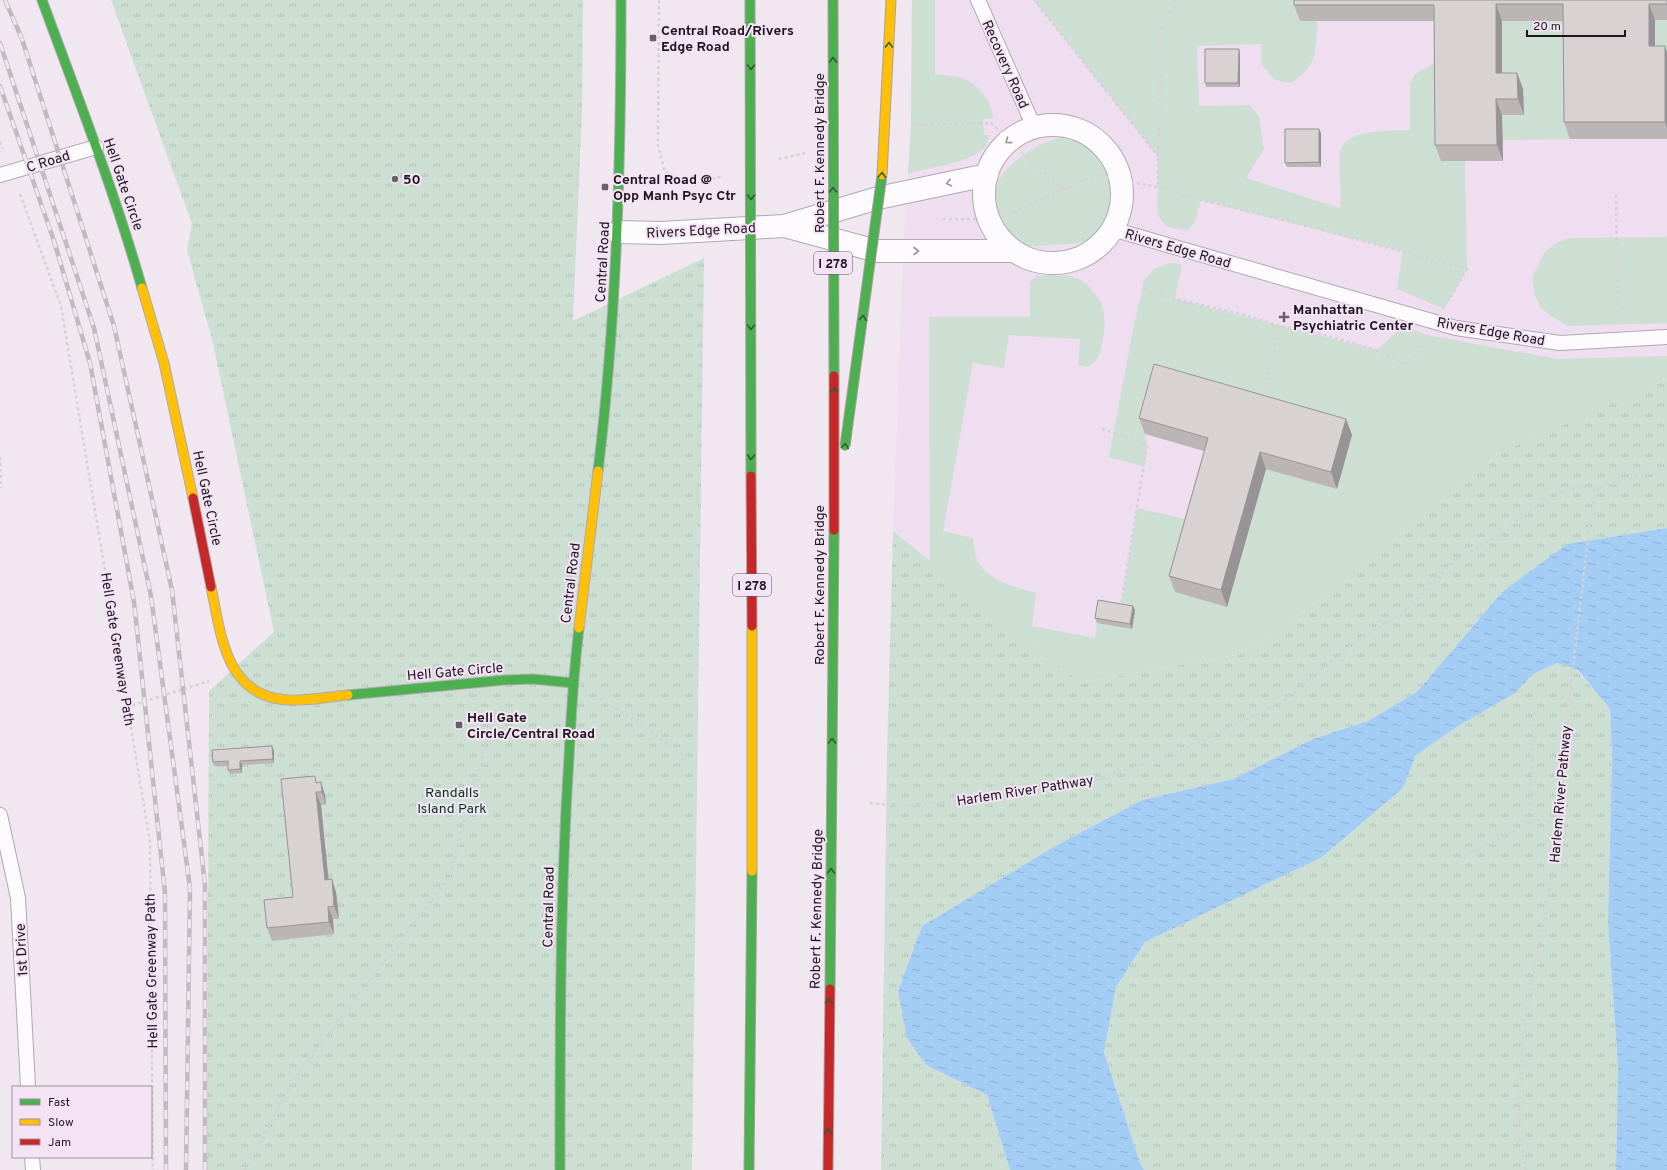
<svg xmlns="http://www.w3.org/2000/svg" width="1667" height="1170" viewBox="0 0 1667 1170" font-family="Overpass,sans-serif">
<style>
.built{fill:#eedef0}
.grass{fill:#cddfd2}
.park{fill:url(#park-tufts)}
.water{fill:url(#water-ripples)}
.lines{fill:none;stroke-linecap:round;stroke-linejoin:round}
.lane-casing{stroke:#b0a9b1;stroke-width:16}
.street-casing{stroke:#b0a9b1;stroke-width:24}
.fast-casing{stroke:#b0a9b1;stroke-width:11}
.slow-casing{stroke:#b0a9b1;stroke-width:11}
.jam-casing{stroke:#b0a9b1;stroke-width:11}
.path{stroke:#d4d2d4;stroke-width:2.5;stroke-dasharray:3 3;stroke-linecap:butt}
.lane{stroke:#fdfbfd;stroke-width:14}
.street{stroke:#fdfbfd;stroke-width:22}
.fast{stroke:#4caf50;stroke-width:9}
.slow{stroke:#ffc107;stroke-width:9}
.jam{stroke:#c62828;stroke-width:9}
.rail-casing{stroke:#bebcbe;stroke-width:4.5}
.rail{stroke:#f4e3f5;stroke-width:3;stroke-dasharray:9;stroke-linecap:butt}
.fast-bridge-casing{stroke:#ae9da2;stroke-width:11;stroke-linecap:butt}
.slow-bridge-casing{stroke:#ae9da2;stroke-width:11;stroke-linecap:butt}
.jam-bridge-casing{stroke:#ae9da2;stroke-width:11;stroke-linecap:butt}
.fast-bridge{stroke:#4caf50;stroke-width:9}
.slow-bridge{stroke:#ffc107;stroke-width:9}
.jam-bridge{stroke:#c62828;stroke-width:9}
.wall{fill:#bbb5b5}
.shaded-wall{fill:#989394}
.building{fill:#d9d2d3;stroke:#989394}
.oneway{stroke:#335c34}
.oneway2{stroke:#999599}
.poi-dot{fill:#686068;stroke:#f4e3f5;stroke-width:1.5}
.labels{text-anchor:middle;stroke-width:4;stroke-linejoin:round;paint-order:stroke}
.shield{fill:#f4e3f5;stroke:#5e555e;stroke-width:1}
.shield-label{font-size:13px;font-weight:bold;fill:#1e181e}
.poi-label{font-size:14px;font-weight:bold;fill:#1e181e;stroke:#f4e3f5;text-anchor:start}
.street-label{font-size:14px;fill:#1e181e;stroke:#f4e3f5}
.park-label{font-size:14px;fill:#023817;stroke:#f4e3f5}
</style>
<defs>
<pattern id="park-tufts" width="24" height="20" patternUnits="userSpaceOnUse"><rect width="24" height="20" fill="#cddfd2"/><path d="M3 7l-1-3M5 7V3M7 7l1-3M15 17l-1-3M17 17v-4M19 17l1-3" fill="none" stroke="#b0bfb4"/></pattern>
<pattern id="water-ripples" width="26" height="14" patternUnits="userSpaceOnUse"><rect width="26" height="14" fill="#a3cdf5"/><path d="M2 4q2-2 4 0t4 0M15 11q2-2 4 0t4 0" fill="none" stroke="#8cafd2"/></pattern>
</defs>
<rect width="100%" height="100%" fill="#f0e7f1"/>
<polygon class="built" points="912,0 1667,0 1667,379 1497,454 1338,586 1080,683 893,531 903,255 911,125"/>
<g class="grass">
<path d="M912,0h23v74c23,3 36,2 50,23 5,7 7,12 8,21l-10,1 1,16h6c-2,5 -3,10 -7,14 -12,13 -57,20 -75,24l3,-48z"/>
<path d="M1034,0h266l17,21c-1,30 1,44 -26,62l-16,-3 -13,-15 -1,-21 -64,2 2,60 51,-1 9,12 5,32 -18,29 94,30c2,-18 -2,-37 0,-55 3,-25 51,-22 70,-23v-46l5,-10 25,-14 25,101 2,108 -23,40 -47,-20 6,-38 -202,-51 -6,22 -7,8c-6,-1 -16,-1 -21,-4 -15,-10 -9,-27 -9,-41 0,-10 0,-19 0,-29z"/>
<rect x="1655" y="20" width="12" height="42"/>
<polygon points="1502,21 1569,21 1570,139 1502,140 1502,115 1524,115 1523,89 1502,89"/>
<path d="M1062,137c14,3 28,6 37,18 9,11 14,42 11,55 -2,10 -11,22 -18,28 -10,7 -30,6 -42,7 -11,1 -22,3 -32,-2 -9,-5 -13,-11 -18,-20 -3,-4 -7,-11 -7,-16 -5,-35 40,-63 69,-70z"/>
<polygon points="1667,237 1667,323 1569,326 1554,318 1541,308 1534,293 1532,278 1544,253 1556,243 1569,238"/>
<path d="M1171,263l11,1 -7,35 202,51 23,-21h12l15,6 131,24 109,-3v23l-170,75 -159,132 -92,67 -166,30 -150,-119 -1,-247h101v-35l6,-6c14,-1 35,-4 48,6 7,6 17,17 19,27 3,12 1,44 -8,53 -2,2 -5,3 -8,5l-9,-2 2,-26 -71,-4 -5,33 -31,-5 -30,168 30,7c1,6 1,13 3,19 7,23 40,30 60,36l-4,33 63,12 2,-15 35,6 -11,-21 16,-100 58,13 32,86 39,-138 86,-34 -207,-1 2,11 -3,22 -35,-10 24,-127 11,-50 11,-12z"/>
</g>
<g class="park">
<polygon points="111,0 583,0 582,111 573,321 704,258 692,1170 207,1170 209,691 274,632 212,339 187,250 192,224"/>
<polygon points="1667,379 1667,528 1567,544 1502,592 1417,692 1368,721 1313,739 1233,779 1142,800 1057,845 922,926 898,991 926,1065 987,1095 1010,1170 881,1170 887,756 893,531 1080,683 1246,653 1338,586 1497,454"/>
<polygon points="1557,663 1577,670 1610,709 1612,758 1608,924 1618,1067 1616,1170 1144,1170 1140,1163 1104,1052 1116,987 1145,942 1228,902 1403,788 1416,755 1460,725 1515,693 1533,674"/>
</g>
<polygon class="water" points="1667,528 1667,1170 1616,1170 1618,1067 1608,924 1612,758 1610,709 1578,670 1557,663 1533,674 1515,693 1460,725 1416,755 1403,788 1322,857 1145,942 1116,987 1104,1052 1140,1163 1144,1170 1010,1170 987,1095 926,1065 907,1038 898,991 922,926 1057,845 1142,800 1233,779 1313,739 1368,721 1417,692 1502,592 1567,544"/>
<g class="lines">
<g class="lane-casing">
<g id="lane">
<polyline points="978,0 1034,127"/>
<polyline points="0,175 96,147"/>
<polyline points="1112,229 1456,328 1560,343 1667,337"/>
<polyline points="0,815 18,898 28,1087"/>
<polyline points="32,1157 33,1170"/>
</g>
</g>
<g class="street-casing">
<g id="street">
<circle cx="1053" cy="194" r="69"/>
<polyline points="784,226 877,251 1013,251"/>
<polyline points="618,232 661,233 784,226 878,198 987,175"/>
</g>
</g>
<g class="fast-casing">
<g id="fast">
<path d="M42,0c35,95 72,190 100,288"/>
<path d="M598,471c19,-157 23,-312 23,-471"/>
<polyline points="348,695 505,680 533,679 573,683"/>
<path d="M560,1170c0,-137 0,-275 9,-412 2,-44 5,-87 10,-130"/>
</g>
</g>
<g class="slow-casing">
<g id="slow">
<polyline points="142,288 164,363 193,498"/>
<path d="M211,587c10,47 14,109 76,113 20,1 41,-3 61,-5"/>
<polyline points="579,628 598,471"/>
</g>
</g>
<g class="jam-casing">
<polyline id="jam" points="193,498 211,587"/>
</g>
<g class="path">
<path d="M659,0l-1,146 7,26c27,11 30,12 58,4"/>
<polyline points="1034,0 1158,156"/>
<polyline points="1175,0 1174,7 1162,24 1158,156 1158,187 1201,200 1292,222 1467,269 1449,300"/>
<polyline points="913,125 991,123 1062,190"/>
<polyline points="0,142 3,149"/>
<polyline points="779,159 805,153"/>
<polyline points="20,194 61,306 150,842 153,1170"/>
<polyline points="1616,195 1618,315"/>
<polyline points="943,219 998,219 1095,175 1158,187"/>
<polyline points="1143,290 1175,299 1242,314 1281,326 1310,331 1377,350 1410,366 1423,344"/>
<polyline points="1262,398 1281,326"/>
<polyline points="1102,429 1147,445 1121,606"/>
<polyline points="0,457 1,488"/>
<polyline points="600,699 631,718 689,759"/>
<polyline points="127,707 209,681"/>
<polyline points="870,803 899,806 981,799 1087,782 1149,762 1198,743 1281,703 1349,646 1405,611 1454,561 1500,535 1548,496 1576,487 1596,488 1667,468"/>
<polyline points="1536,820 1560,822"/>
<polyline points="1459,858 1536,820 1530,807 1534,711"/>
<polyline points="245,1170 294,1079 448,879 496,710"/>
<polyline points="1526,1170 1519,1132 1520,1080 1525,1020 1557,847 1564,743 1591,514 1596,488"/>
</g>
<use href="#lane" class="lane"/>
<use href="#street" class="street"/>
<use href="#fast" class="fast"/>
<use href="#slow" class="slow"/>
<use href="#jam" class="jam"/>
<g class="rail-casing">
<g id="rail">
<polyline points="5,0 22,39 114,326 172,590 205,885 205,1170"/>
<polyline points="0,43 94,328 151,596 190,888 186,1170"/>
<polyline points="0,86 54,241 90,363 134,602 165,893 166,1170"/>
</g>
</g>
<use href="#rail" class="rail"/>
<g class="fast-bridge-casing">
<g id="fast-bridge">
<polyline points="750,0 751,476"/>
<polyline points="833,0 834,376"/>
<polyline points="845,446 882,175"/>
<polyline points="830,989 834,530"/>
<polyline points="749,1170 752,871"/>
</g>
</g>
<g class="slow-bridge-casing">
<g id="slow-bridge">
<polyline points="882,175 891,0"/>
<polyline points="752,871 752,626"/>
</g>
</g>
<g class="jam-bridge-casing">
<g id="jam-bridge">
<polyline points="834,376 834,530"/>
<polyline points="751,476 752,626"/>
<polyline points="828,1170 830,989"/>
</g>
</g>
<use href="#fast-bridge" class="fast-bridge"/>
<use href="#slow-bridge" class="slow-bridge"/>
<use href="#jam-bridge" class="jam-bridge"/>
</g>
<g class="wall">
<polygon points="1667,0 1667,20 1655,20 1655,46 1667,52 1667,139 1570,139 1564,122 1563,21 1502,21 1502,73 1517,73 1523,89 1524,115 1502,115 1503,161 1441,161 1435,145 1434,21 1300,21 1294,5"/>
<polygon points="1240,53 1240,87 1206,87 1205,83"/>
<polygon points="1321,133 1321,167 1287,167 1285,163"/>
<polygon points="1139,418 1346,419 1352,435 1337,489 1266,469 1227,607 1175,592 1169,576 1204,451 1145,434"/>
<polygon points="1135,610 1132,629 1097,623 1095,618"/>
<polygon points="274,751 274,763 242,765 242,773 230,774 228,770 228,766 214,766 213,762"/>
<polygon points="317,783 325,795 326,805 321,805 328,880 336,892 339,919 333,919 334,934 272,941 267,928 293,897"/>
</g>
<g class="shaded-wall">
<polygon points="1496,4 1502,21 1502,89 1496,73"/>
<polygon points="1649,4 1655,20 1655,62 1649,46"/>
<polygon points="1665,46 1667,52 1667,128 1665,122"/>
<polygon points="1239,49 1240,53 1240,87 1238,83"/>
<polygon points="1517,73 1523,89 1524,115 1518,99"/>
<polygon points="1496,99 1502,115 1503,161 1497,145"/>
<polygon points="1319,129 1321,133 1321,167 1319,162"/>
<polygon points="1346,419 1352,435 1337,489 1331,472"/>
<polygon points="1260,452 1266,469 1227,607 1221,590"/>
<polygon points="1133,606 1135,610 1132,629 1130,624"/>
<polygon points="272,746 274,751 274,763 273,759"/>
<polygon points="240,761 242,765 242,773 240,769"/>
<polygon points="321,782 325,795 326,805 322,792"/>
<polygon points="316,792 321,805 330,893 325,880"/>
<polygon points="332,879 336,892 339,919 334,906"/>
<polygon points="328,907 333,919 334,934 329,922"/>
</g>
<g class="building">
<polygon points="1294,0 1667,0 1667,4 1649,4 1649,46 1665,46 1665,122 1564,122 1563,4 1496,4 1496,73 1517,73 1518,99 1496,99 1497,145 1435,145 1434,5 1294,5"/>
<polygon points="1205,49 1239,49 1238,83 1205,83"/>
<polygon points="1285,129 1319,129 1319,162 1285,163"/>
<polygon points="1154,364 1346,419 1331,472 1260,452 1221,590 1169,576 1208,438 1139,418"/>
<polygon points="1098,600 1133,606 1130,624 1095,618"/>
<polygon points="272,746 273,759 240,761 240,769 228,770 228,761 213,762 212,750"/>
<polygon points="315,776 316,783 321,782 322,792 316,792 325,880 332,879 334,906 328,907 329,922 267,928 264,900 293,897 281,779"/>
</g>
<defs><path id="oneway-chevron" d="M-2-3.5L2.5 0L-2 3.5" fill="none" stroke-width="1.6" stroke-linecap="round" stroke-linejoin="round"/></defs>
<g class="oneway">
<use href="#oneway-chevron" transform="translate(889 45) rotate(-88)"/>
<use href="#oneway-chevron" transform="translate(833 60) rotate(-90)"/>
<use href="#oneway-chevron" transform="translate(751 67) rotate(90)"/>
<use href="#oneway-chevron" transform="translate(882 175) rotate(-87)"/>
<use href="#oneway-chevron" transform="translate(833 190) rotate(-90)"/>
<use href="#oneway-chevron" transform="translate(751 197) rotate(90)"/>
<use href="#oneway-chevron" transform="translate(863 318) rotate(-82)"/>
<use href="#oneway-chevron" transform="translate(751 327) rotate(90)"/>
<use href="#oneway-chevron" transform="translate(834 390) rotate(-90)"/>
<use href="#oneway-chevron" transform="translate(845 446) rotate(-82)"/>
<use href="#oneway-chevron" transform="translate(751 457) rotate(90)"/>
<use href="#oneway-chevron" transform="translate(832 741) rotate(-89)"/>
<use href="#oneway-chevron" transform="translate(831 871) rotate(-89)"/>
<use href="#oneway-chevron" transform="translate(829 1001) rotate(-89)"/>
<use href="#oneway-chevron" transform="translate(828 1131) rotate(-89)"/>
</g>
<g class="oneway2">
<use href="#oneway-chevron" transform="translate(1008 141) rotate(144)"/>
<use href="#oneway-chevron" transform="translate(949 183) rotate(168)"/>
<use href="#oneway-chevron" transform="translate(916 251)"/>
</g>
<g class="poi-dot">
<rect x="649" y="34" width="8" height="8" rx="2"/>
<circle cx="395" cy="179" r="4"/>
<rect x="601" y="183" width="8" height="8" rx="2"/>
<path d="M1282 311h4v4h4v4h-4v4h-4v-4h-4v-4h4z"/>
<rect x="455" y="721" width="8" height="8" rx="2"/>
</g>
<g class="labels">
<g class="shield">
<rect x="814" y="252" width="38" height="22" rx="3"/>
<rect x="733" y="574" width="38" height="22" rx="3"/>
</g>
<g class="shield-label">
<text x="833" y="268">I 278</text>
<text x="752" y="590">I 278</text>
</g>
<g class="poi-label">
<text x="661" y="35">Central Road/Rivers<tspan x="661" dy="16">Edge Road</tspan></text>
<text x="403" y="184">50</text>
<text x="613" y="184">Central Road @<tspan x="613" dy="16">Opp Manh Psyc Ctr</tspan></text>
<text x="1293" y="314">Manhattan<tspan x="1293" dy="16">Psychiatric Center</tspan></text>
<text x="467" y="722">Hell Gate<tspan x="467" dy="16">Circle/Central Road</tspan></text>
</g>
<g class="street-label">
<text transform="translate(1006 64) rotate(66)" y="5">Recovery Road</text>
<text transform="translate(819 153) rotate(-90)" y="5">Robert F. Kennedy Bridge</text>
<text transform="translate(48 161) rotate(-17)" y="5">C Road</text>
<text transform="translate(124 184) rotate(71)" y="5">Hell Gate Circle</text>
<text transform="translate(701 230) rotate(-3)" y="5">Rivers Edge Road</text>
<text transform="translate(1178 248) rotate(16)" y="5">Rivers Edge Road</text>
<text transform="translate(602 262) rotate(-87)" y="5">Central Road</text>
<text transform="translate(1491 331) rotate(10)" y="5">Rivers Edge Road</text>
<text transform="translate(208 498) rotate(78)" y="5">Hell Gate Circle</text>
<text transform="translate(570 583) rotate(-83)" y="5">Central Road</text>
<text transform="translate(819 585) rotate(-90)" y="5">Robert F. Kennedy Bridge</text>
<text transform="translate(118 649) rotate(81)" y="5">Hell Gate Greenway Path</text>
<text transform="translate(455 671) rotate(-5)" y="5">Hell Gate Circle</text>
<text transform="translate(1025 790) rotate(-9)" y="5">Harlem River Pathway</text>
<text transform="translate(1560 794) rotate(-85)" y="5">Harlem River Pathway</text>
<text transform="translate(548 907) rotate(-89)" y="5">Central Road</text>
<text transform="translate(816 909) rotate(-89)" y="5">Robert F. Kennedy Bridge</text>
<text transform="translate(21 950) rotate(-93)" y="5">1st Drive</text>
<text transform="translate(151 971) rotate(-91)" y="5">Hell Gate Greenway Path</text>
</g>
<g class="park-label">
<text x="452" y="797">Randalls<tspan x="452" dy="16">Island Park</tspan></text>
</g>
</g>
<rect x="12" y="1086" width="140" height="72" fill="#f4e3f5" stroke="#9e929f"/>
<rect x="20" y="1099" width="20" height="6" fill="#4caf50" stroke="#9e929f"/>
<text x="48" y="1106" font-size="12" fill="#1e181e">Fast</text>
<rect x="20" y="1119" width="20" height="6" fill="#ffc107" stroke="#9e929f"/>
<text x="48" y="1126" font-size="12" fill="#1e181e">Slow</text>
<rect x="20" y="1139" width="20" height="6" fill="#c62828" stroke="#9e929f"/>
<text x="48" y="1146" font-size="12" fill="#1e181e">Jam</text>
<path d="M1527 30v6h98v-6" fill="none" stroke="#1e181e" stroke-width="2"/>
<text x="1533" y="30" font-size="12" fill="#1e181e" stroke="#f4e3f5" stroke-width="3" paint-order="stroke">20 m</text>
</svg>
